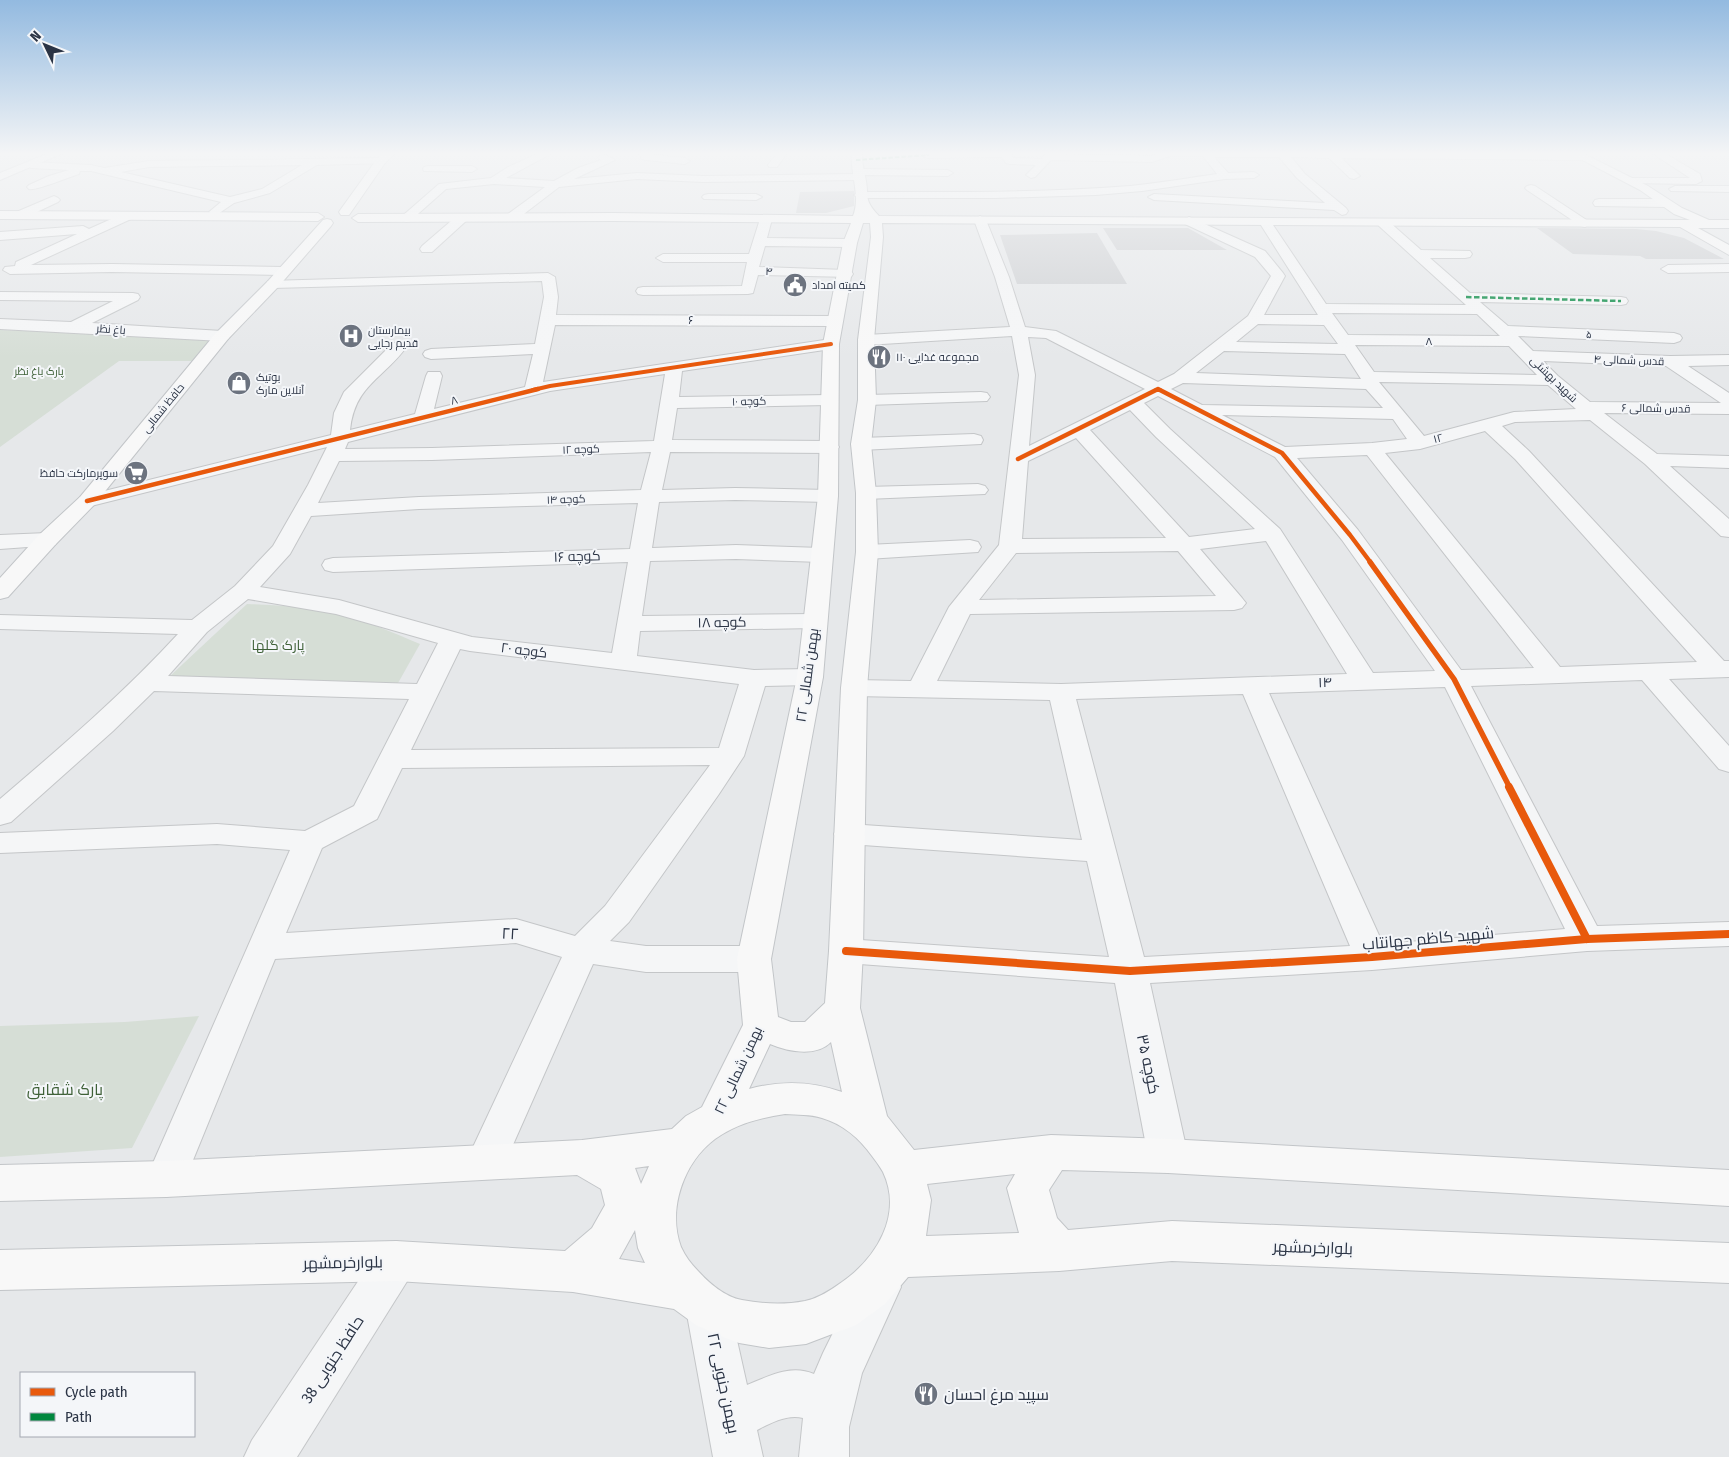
<svg xmlns="http://www.w3.org/2000/svg" width="1729" height="1457" viewBox="0 0 1729 1457" font-family="'Fira Sans Condensed',Cairo,sans-serif">
<style>
.green{fill:#d6ded6}
.building{fill:#ced0d3}
.lines{fill:none;stroke-linecap:round;stroke-linejoin:round}
.minor-casing{stroke:#c4c6c8;stroke-width:2}
.major-casing{stroke:#c2c5c8;stroke-width:2}
.minor{fill:#f5f6f7;fill-rule:evenodd}
.major{fill:#f8f8f8;fill-rule:evenodd}
.quiet-far1{stroke:#00873e;stroke-width:2;stroke-dasharray:4.5 2;stroke-linecap:butt}
.quiet{stroke:#00873e;stroke-width:2.5;stroke-dasharray:5.5 2.5;stroke-linecap:butt}
.cycleway-far3-casing{stroke:#f4f6f9;stroke-width:5.5}
.cycleway-far2-casing{stroke:#f4f6f9;stroke-width:7}
.cycleway-far1-casing{stroke:#f4f6f9;stroke-width:9}
.cycleway-casing{stroke:#f4f6f9;stroke-width:11}
.cycleway-far3{stroke:#e8590c;stroke-width:4}
.cycleway-far2{stroke:#e8590c;stroke-width:4.5}
.cycleway-far1{stroke:#e8590c;stroke-width:5.5}
.cycleway{stroke:#e8590c;stroke-width:8}
.labels{text-anchor:middle;stroke-width:4;stroke-linejoin:round;paint-order:stroke}
.far-street-label{font-size:11px;fill:#2b3445;stroke:#f4f6f9}
.far-poi-label{font-size:11px;fill:#2b3445;stroke:#f4f6f9;text-anchor:start}
.far-park-label{font-size:11px;fill:#3f6138;stroke:#f4f6f9}
.street-label{font-size:14px;fill:#2b3445;stroke:#f4f6f9}
.park-label{font-size:14px;fill:#3f6138;stroke:#f4f6f9}
.near-street-label{font-size:16px;fill:#2b3445;stroke:#f4f6f9}
.near-park-label{font-size:16px;fill:#3f6138;stroke:#f4f6f9}
.near-poi-label{font-size:16px;fill:#2b3445;stroke:#f4f6f9;text-anchor:start}
</style>
<rect width="100%" height="100%" fill="#e6e8ea"/>
<g class="green">
<polygon points="0,330 215,337 192,361 119,361 0,447"/>
<path d="M247,604c29,1 58,3 87,9 30,6 59,20 86,31l-27,48 -224,-15z"/>
<polygon points="199,1016 132,1148 0,1157 0,1026 125,1022"/>
</g>
<g class="building">
<polygon points="854,191 854,206 826,213 796,213 800,192"/>
<polygon points="1103,228 1188,228 1227,250 1117,250"/>
<polygon points="1537,228 1636,229 1656,231 1684,238 1724,259 1646,259 1640,256 1573,254"/>
<polygon points="1097,233 1127,284 1017,284 1000,235"/>
</g>
<g class="lines">
<g class="minor-casing">
<g id="minor">
<polygon points="539,153 552,153 506,178 554,181 578,168 601,160 598,157 603,154 615,160 574,179 637,173 703,176 855,174 855,170 859,169 948,170 953,173 948,176 864,175 864,179 860,180 703,182 637,179 559,187 516,220 508,220 506,217 508,214 545,187 494,184 446,189 410,221 406,222 400,218 439,184 491,178 508,167"/>
<polygon points="638,153 685,158 690,161 685,164 646,160 642,159"/>
<polygon points="777,153 787,153 777,167 769,167 768,165"/>
<path d="M924,153h86l3,5 29,1 2,-4 4,-1 103,2 8,-3 425,1 5,3 -5,3 -243,-2 19,18 -6,3 -4,-1 -21,-20 -38,-1 14,17 41,34 2,3 -2,3 -4,1 -8,-5 -180,-10 -6,-3 6,-3 171,9 -28,-25 -18,-21h-65l14,16 26,-1 5,3 -5,3 -29,1 -83,12 -46,4 -101,3h-135l-6,-3 6,-3c90,0 181,1 270,-6 29,-3 58,-8 87,-12l-14,-18h-33l-18,6 -101,-2 -16,17 -4,1 -5,-3 10,-10 -26,-1 -4,-1 -4,-6 -74,1 -4,-1z"/>
<polygon points="1652,153 1664,153 1700,174 1702,181 1696,184 1627,183 1625,181 1631,178 1690,178"/>
<path d="M381,158l5,3 -1,2 -68,2 -47,28 -36,10 -19,13 -6,-4 12,-10 -130,-31h-11l-1,3c-10,3 -43,17 -50,15l-2,-2 2,-2 20,-9 20,-6 -38,-2 -5,-3 5,-3 60,3 13,3 45,-7zM302,165l-40,24 -32,8 -109,-25 28,-5z"/>
<polygon points="428,166 472,166 477,169 472,172 424,171 423,169 424,167"/>
<polygon points="1531,185 1535,186 1591,223 1585,227 1581,226 1527,190 1525,188 1527,186"/>
<polygon points="1675,186 1729,186 1729,192 1671,191 1669,189"/>
<polygon points="708,194 756,194 762,197 756,200 704,199 702,197 704,195"/>
<polygon points="54,196 58,198 60,200 58,202 22,219 14,219 12,216 14,213"/>
<polygon points="1599,199 1667,199 1673,203 1667,207 1595,206 1593,203 1595,200"/>
<polygon points="127,212 131,213 133,216 131,219 31,265 112,264 283,267 290,271 283,275 112,272 10,274 3,270 5,267 15,266 16,262 77,234 0,240 0,232 83,226 89,229"/>
<polygon points="462,214 468,218 466,221 432,252 422,252 420,249 422,246 458,215"/>
<polygon points="766,215 772,219 767,238 850,239 857,243 850,247 765,246 759,267 846,270 851,271 853,274 851,277 758,275 753,293 748,294 643,295 638,294 636,291 638,288 643,287 742,286 747,262 663,262 656,258 663,254 749,254 760,219"/>
<path d="M980,216l6,4 23,57 16,50 31,4 102,51 16,-8 74,-58 23,-40 -16,-19 -70,-33 -2,-3 6,-4 76,34 18,22 2,3 -21,39h54l-59,-93 6,-4 4,1 57,85 140,1 -87,-79 -2,-3 2,-3h8l34,30 49,1 2,3 -2,3 -5,1h-35l40,35 151,4 5,1 2,3 -2,3 -5,1 -141,-3 28,24 166,7 6,2 2,3 -2,3 -6,2 -156,-7 15,15 137,5 59,-1v10l-41,1 41,27v21l-125,-1 53,41 72,2v12l-59,-2 59,53v18l-8,-1 -76,-72 -55,-44 -75,2 -13,4 27,25 195,210h5v16l-60,2 60,67v26l-10,-3 -77,-89 -171,6 126,240 132,-4v24l-142,5 -215,19 -222,13 38,173 -6,12 -14,5 -14,-5 -6,-12 -33,-173 -269,-20 -12,-3 -5,-9 5,-9 12,-3 263,18 -22,-96 -238,-17 -11,-3 -4,-7 4,-7 11,-3 233,16 -32,-140 -196,-4 -9,-2 -4,-6 4,-6 9,-2 57,1 38,-74 50,-62 20,-170 -7,-39 -146,9 -6,-2 -2,-3 2,-3 6,-2 144,-8 -15,-50 -21,-57zM1332,313l145,1 23,22 -152,-1zM1258,324l66,1 14,19 -102,-2zM1028,337l18,1 99,51 -116,57 6,-71zM1355,345l154,1 28,29 -163,-3zM1224,351l121,3 16,25 -165,-6zM1543,361l123,5 55,37 -131,-1 -32,-26zM1379,382l169,3 28,24 -62,3 -90,24zM1183,383l183,6 17,19 -181,-3 -31,-16zM1158,396l117,61 67,83 93,131 -62,2 -93,-144 -110,-100 -26,-26zM1130,410l26,27 99,92 -66,8 -99,-107zM1222,415l171,4 14,20 -35,4 -87,4zM1485,431l30,28 182,203 -137,5 -175,-214 35,-4zM1076,438l90,100 -144,1 6,-78zM1367,455l167,213 -73,2 -103,-140 -61,-72zM1266,541l81,133 -286,10 -124,-3 33,-67 264,-4 8,-2 4,-5 -4,-5 -42,-49zM1178,551l38,45 -237,4 37,-47zM1445,687l120,242 -182,15 -114,-251zM1243,694l107,252 -206,11 -68,-258z"/>
<polygon points="1729,264 1729,272 1668,273 1661,269 1668,265"/>
<path d="M548,273l7,4 3,20 -2,18 278,1 5,2 3,3 -3,3 -5,2 -279,-1 -12,57 288,-43 6,2 2,3 -2,3 -6,2 -149,22 -3,26 150,-2 6,1 3,4 -3,4 -6,1 -152,3 -5,32 157,1 7,2 3,4 -3,4 -7,2 -159,-1 -8,38 73,-2 93,2 7,2 3,4 -3,4 -7,2 -93,-2 -76,2 -7,46 84,-3 85,3 8,2 3,5 -3,5 -8,2 -85,-3 -86,2 -8,55 173,-2 9,2 3,5 -3,5 -9,2 -175,3 -3,25 117,14 56,-1 9,2 4,6 -4,6 -9,2 -45,1 -21,70 -25,38 -90,128 -19,19 36,5h108l12,4 5,9 -5,9 -12,4h-108l-53,-8 -93,210 -14,5 -14,-5 -6,-12 96,-205 -46,-14 -241,16 -95,233 -14,5 -14,-5 -6,-13 144,-329 -73,-6 -217,9v-20l217,-9 88,7 49,-25 55,-107 -255,-8 -41,40 -102,91 -11,3v-26c62,-53 123,-105 178,-165l-178,-5v-14l192,5 43,-34 38,-40 35,-61 19,-38 -240,60 -7,-2 -3,-4 3,-4 251,-62 3,-22 10,-21 49,-49h12l2,3c-23,33 -52,38 -57,84l65,-16 11,-38 2,-4h12l2,4 -8,33 91,-22 8,-33 -102,5 -6,-2 -2,-3 2,-3 6,-2 104,-5 9,-47 -2,-16 -269,7 -5,-1 -2,-3 2,-3zM665,374l-11,67 -222,7 -87,1 3,-7 202,-51zM651,452l-10,38 -222,7 -101,6 21,-42 93,-1zM638,503l-8,46 -297,9 -8,2 -3,5 3,5 8,2 295,-10 -16,91 -140,-16 -133,-37 -79,-13 30,-33 21,-38 108,-7zM248,599l88,15 102,29 -21,41 -249,-8 39,-44zM460,649l10,2 269,33 -20,64 -308,2zM710,765l-105,141 -30,30 -59,-17 -230,14 36,-85 55,-29 25,-51z"/>
<polygon points="0,292 133,293 138,294 140,297 138,300 92,323 222,331 228,333 230,336 228,339 222,341 0,329 0,319 71,322 113,301 0,300"/>
<polygon points="981,392 987,393 990,397 987,401 867,405 861,404 858,400 861,396 867,395"/>
<polygon points="974,434 981,436 983,440 981,444 861,450 854,448 851,444 854,440 861,438"/>
<polygon points="978,484 985,486 988,490 985,494 866,499 859,497 856,493 859,489 866,487"/>
<polygon points="47,533 55,535 58,540 55,545 0,549 0,535"/>
<polygon points="970,540 978,542 981,547 978,552 867,559 859,557 856,552 859,547 867,545"/>
<polygon points="396,1241 411,1247 418,1261 411,1275 297,1457 244,1457 252,1440 381,1247"/>
<path d="M879,1266l16,6 6,15 -39,86 -13,54v30h-50l4,-39c-16,-4 -32,5 -46,12l6,27h-50l-27,-148 6,-15 16,-6 16,6 6,15 17,76c22,-9 44,-21 67,-11l9,-21 40,-81z"/>
</g>
</g>
<g class="major-casing">
<g id="major">
<polygon points="49,153 63,153 0,180 0,173"/>
<polygon points="384,153 395,153 385,163 349,215 341,215 339,212 341,209 377,159"/>
<path d="M852,153h10c0,9 1,14 3,23 5,21 -3,22 14,40l811,4 -16,-6 -34,-24 -71,-37h13l66,33 34,22 27,12h20v8h-31l31,17v10l-49,-28 -798,-4 1,14 -9,103 2,60 -5,44 5,49 2,59 -11,136 -4,263 -3,57 27,108 27,34 137,-15 117,4 561,31v36l-561,-33 -106,-3 -13,20 8,28 11,12 104,-9 557,22v40l-557,-22 -113,10 -151,6 -23,27 -29,21 -50,19 -37,4 -30,-5 -16,-6 -27,-12 -22,-16 -101,-17 -177,-11 -396,9v-40l396,-9 169,10 27,-23 13,-23 -4,-16 -24,-14 -411,22 -166,4v-36l166,-4 416,-21 90,-11 14,-13 16,-9 41,-82 -6,-66 60,-282 21,-181 5,-152 20,-101 8,-20 -238,-2 -255,1 -6,-4 6,-4 255,-1 240,3c8,-20 -3,-42 -1,-63zM863,223h7l1,14 -13,103v60l-7,44 5,49v59l-15,136 -12,263 -4,52 -20,19h-14l-13,-5 -7,-58 52,-282 15,-181 1,-152 18,-101zM831,1042l11,50c-31,-11 -60,-12 -93,-3l21,-45c19,8 46,13 61,-2zM785,1114c12,1 25,0 37,4 21,6 38,21 50,38 4,5 8,11 11,16 20,42 -6,86 -41,110 -11,8 -23,16 -37,19 -21,4 -42,3 -63,-1 -17,-3 -33,-17 -44,-29 -7,-7 -13,-15 -17,-24 -14,-38 3,-85 34,-108 21,-15 44,-21 70,-25zM649,1166l-8,18 -6,-16zM1015,1174l-8,14 12,45 -93,3 5,-36 -4,-16zM635,1230l3,18 7,15 -26,-4z"/>
<polygon points="0,211 318,213 324,217 318,221 0,219"/>
<polygon points="327,219 331,220 333,223 331,226 278,287 228,339 94,505 55,545 8,597 0,599 0,578 39,535 80,497 216,333 268,281 323,220"/>
</g>
</g>
<use href="#minor" class="minor"/>
<use href="#major" class="major"/>
<polyline class="quiet-far1" points="856,160 928,155 925,153"/>
<polyline class="quiet" points="1466,297 1621,301"/>
<g class="cycleway-far3-casing">
<g id="cycleway-far3">
<polyline points="533,390 550,386 831,344"/>
<polyline points="1156,390 1160,390"/>
</g>
</g>
<g class="cycleway-far2-casing">
<g id="cycleway-far2">
<polyline points="1018,459 1158,389 1282,453 1350,535 1371,563"/>
<polyline points="87,501 538,389"/>
</g>
</g>
<g class="cycleway-far1-casing">
<polyline id="cycleway-far1" points="1370,562 1454,679 1510,788"/>
</g>
<g class="cycleway-casing">
<g id="cycleway">
<polyline points="1509,787 1587,939"/>
<polyline points="846,951 1130,971 1372,957 1587,939 1729,934"/>
</g>
</g>
<use href="#cycleway-far3" class="cycleway-far3"/>
<use href="#cycleway-far2" class="cycleway-far2"/>
<use href="#cycleway-far1" class="cycleway-far1"/>
<use href="#cycleway" class="cycleway"/>
</g>
<linearGradient id="sky" x2="0" y2="1"><stop stop-color="#93bae0"/><stop offset="0.43" stop-color="#f4f5f6"/><stop offset="1" stop-color="#f4f5f6" stop-opacity="0"/></linearGradient>
<rect width="1729" height="357" fill="url(#sky)"/>
<defs>
<g id="civic-disc" transform="scale(1.25)"><circle r="9.5" fill="#6c737f" stroke="#f4f6f9"/><path d="M-.6-6.5H3V-4.5H.6V-3L4-1V1h2V6H-6V1h2V-1L-.6-3ZM-1.2 2.5V6h2.4V2.5Z" fill="#fff"/></g>
<g id="hospital-disc" transform="scale(1.25)"><circle r="9.5" fill="#6c737f" stroke="#f4f6f9"/><path d="M-5-5h3v3.5h4V-5h3V5h-3V1.5h-4V5h-3Z" fill="#fff"/></g>
<g id="restaurant-disc" transform="scale(1.25)"><circle r="9.5" fill="#6c737f" stroke="#f4f6f9"/><path d="M-5-6h1v4h1v-4h1v4h1v-4h1v5L-1.5 .5V6h-2V.5L-5-1ZM5-6V6H3V1.5H1.5Q1.5-4 5-6Z" fill="#fff"/></g>
<g id="shop-disc" transform="scale(1.25)"><circle r="9.5" fill="#6c737f" stroke="#f4f6f9"/><path d="M-5-2.5h2.3a2.7 3.5 0 0 1 5.4 0H5L5.5 6h-11ZM-1.5-2.5h3a1.5 2.3 0 0 0-3 0Z" fill="#fff"/></g>
<g id="supermarket-disc" transform="scale(1.25)"><circle r="9.5" fill="#6c737f" stroke="#f4f6f9"/><path d="M-6-5.5h2.5l.6 2H6L4.5 2H-2.5L-4.4-4H-6ZM-1.5 3.2a1.3 1.3 0 1 0 .1 0ZM3 3.2a1.3 1.3 0 1 0 .1 0Z" fill="#fff"/></g>
</defs>
<g fill-rule="evenodd">
<use href="#civic-disc" x="795" y="285"/>
<use href="#hospital-disc" x="351" y="336"/>
<use href="#restaurant-disc" x="879" y="357"/>
<use href="#shop-disc" x="239" y="383"/>
<use href="#supermarket-disc" x="136" y="473"/>
<use href="#restaurant-disc" x="926" y="1394"/>
</g>
<g class="labels">
<g class="far-street-label">
<text transform="translate(769 271) rotate(1)" y="4">۴</text>
<text x="691" y="324">۶</text>
<text transform="translate(111 329) rotate(4)" y="4">باغ نظر</text>
<text transform="translate(1589 334) rotate(2)" y="4">۵</text>
<text x="1429" y="345">۸</text>
<text transform="translate(1629 360) rotate(2)" y="4">قدس شمالی ۴</text>
<text transform="translate(1554 379) rotate(44)" y="4">شهید بهشتی</text>
<text transform="translate(454 400) rotate(-14)" y="4">۸</text>
<text transform="translate(749 401) rotate(-2)" y="4">کوچه ۱۰</text>
<text transform="translate(163 408) rotate(-51)" y="4">حافظ شمالی</text>
<text transform="translate(1656 408) rotate(1)" y="4">قدس شمالی ۶</text>
<text transform="translate(1438 438) rotate(-15)" y="4">۱۲</text>
<text transform="translate(581 449) rotate(-2)" y="4">کوچه ۱۲</text>
<text transform="translate(566 499) rotate(-2)" y="4">کوچه ۱۴</text>
</g>
<g class="far-poi-label">
<text x="812" y="289">کمیته امداد</text>
<text x="368" y="334">بیمارستان<tspan x="368" dy="13">قدیم رجایی</tspan></text>
<text x="896" y="361">مجموعه غذایی ۱۱۰</text>
<text x="256" y="381">بوتیک<tspan x="256" dy="13">آنلاین مارک</tspan></text>
<text x="118" y="477" text-anchor="end">سوپرمارکت حافظ</text>
</g>
<g class="far-park-label">
<text x="39" y="375">پارک باغ نظر</text>
</g>
<g class="street-label">
<text transform="translate(577 556) rotate(-2)" y="5">کوچه ۱۶</text>
<text transform="translate(722 622) rotate(-1)" y="5">کوچه ۱۸</text>
<text transform="translate(524 650) rotate(7)" y="5">کوچه ۲۰</text>
<text transform="translate(807 675) rotate(-82)" y="5">۲۲ بهمن شمالی</text>
<text transform="translate(1325 682) rotate(-2)" y="5">۱۴</text>
<text transform="translate(738 1070) rotate(-65)" y="5">۲۲ بهمن شمالی</text>
</g>
<g class="park-label">
<text x="278" y="650">پارک گلها</text>
</g>
<g class="near-street-label">
<text transform="translate(510 933) rotate(3)" y="6">۲۲</text>
<text transform="translate(1428 938) rotate(-5)" y="6">شهید کاظم جهانتاب</text>
<text transform="translate(1149 1064) rotate(78)" y="6">کوچه ۳۵</text>
<text transform="translate(1313 1247) rotate(2)" y="6">بلوارخرمشهر</text>
<text transform="translate(343 1262) rotate(-1)" y="6">بلوارخرمشهر</text>
<text transform="translate(332 1359) rotate(-57)" y="6">حافظ جنوبی 38</text>
<text transform="translate(724 1383) rotate(78)" y="6">۲۲ بهمن جنوبی</text>
</g>
<g class="near-park-label">
<text x="65" y="1095">پارک شقایق</text>
</g>
<g class="near-poi-label">
<text x="944" y="1400">سپید مرغ احسان</text>
</g>
</g>
<rect x="20" y="1372" width="175" height="65" fill="#f4f6f9" stroke="#a4a8b1"/>
<rect x="30" y="1388" width="25" height="8" fill="#e8590c" stroke="#a4a8b1"/>
<text x="65" y="1397" font-size="15" fill="#2b3445">Cycle path</text>
<rect x="30" y="1413" width="25" height="8" fill="#00873e" stroke="#a4a8b1"/>
<text x="65" y="1422" font-size="15" fill="#2b3445">Path</text>
<g transform="translate(45 45) rotate(313)" stroke="#f4f6f9" stroke-width="4" paint-order="stroke">
<path d="M0-4L9 19L0 12L-9 19Z" fill="#2b3445"/>
<text y="-8" font-size="14" font-weight="bold" text-anchor="middle" fill="#2b3445">N</text>
</g>
</svg>
